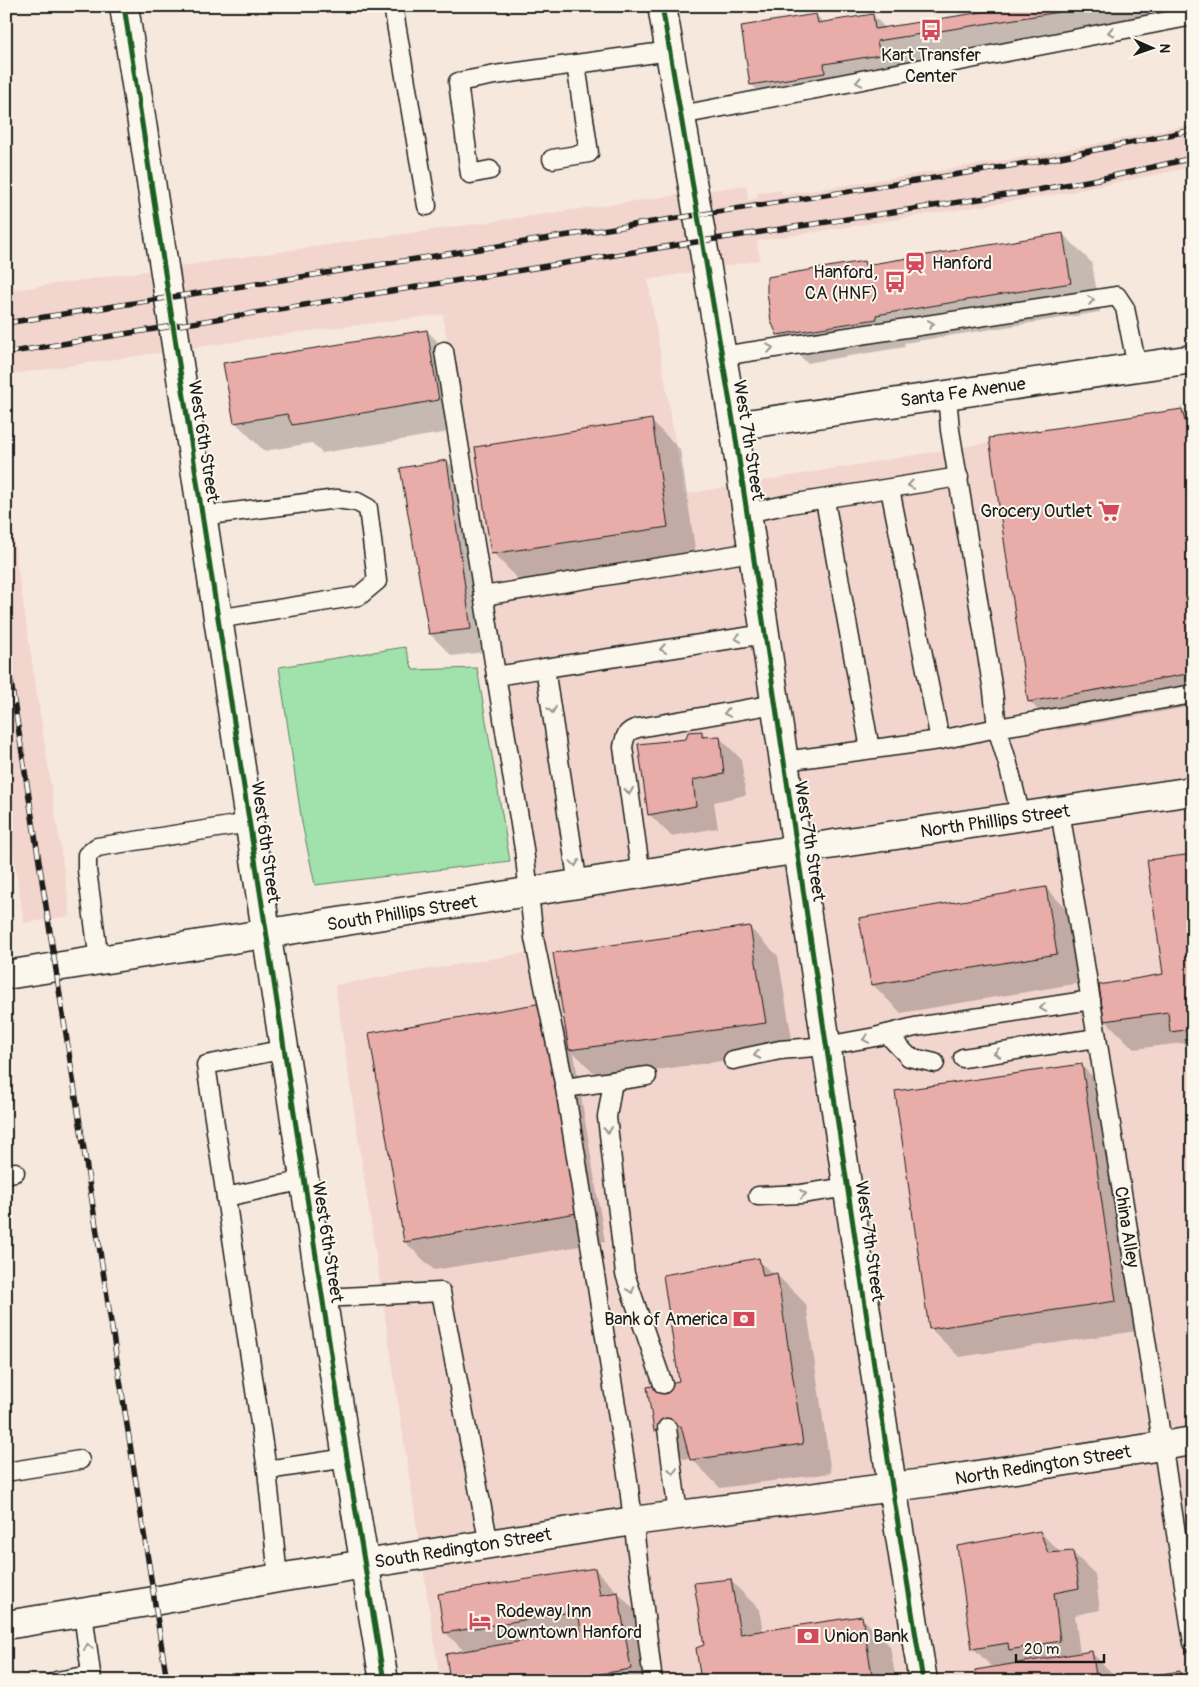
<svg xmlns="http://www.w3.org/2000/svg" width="1199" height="1687" viewBox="0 0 1199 1687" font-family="Pangolin,sans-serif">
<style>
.built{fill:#f2d6ce}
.green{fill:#a1e2ac;stroke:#5e7f64}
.shadow{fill:#0003}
.building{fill:#e8ada8;stroke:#1c1c1c}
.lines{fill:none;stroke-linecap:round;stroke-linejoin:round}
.lane-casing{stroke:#1c1c1c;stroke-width:21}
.street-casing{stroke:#1c1c1c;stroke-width:31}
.secondary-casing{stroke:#1c1c1c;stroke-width:31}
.lane{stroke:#fbf7ec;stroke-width:18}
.street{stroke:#fbf7ec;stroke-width:28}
.secondary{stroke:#fbf7ec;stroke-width:28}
.rail-casing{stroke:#1c1c1c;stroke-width:5.5}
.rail{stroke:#fbf7ec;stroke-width:4;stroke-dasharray:11;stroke-linecap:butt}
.cycleway-casing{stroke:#fbf7ec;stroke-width:8}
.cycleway{stroke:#1b5e20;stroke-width:5}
.oneway{stroke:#97948e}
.labels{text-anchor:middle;stroke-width:4;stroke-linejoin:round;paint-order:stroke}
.poi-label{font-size:18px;fill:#1c1c1c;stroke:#fbf7ec;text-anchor:start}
.street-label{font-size:18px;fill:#1c1c1c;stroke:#fbf7ec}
</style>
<rect width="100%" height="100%" fill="#f7e8de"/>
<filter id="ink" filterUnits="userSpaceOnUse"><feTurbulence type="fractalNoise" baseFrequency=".02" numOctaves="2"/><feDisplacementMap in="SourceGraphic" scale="10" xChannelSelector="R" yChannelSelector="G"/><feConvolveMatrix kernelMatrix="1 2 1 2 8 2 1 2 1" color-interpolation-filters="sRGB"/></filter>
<g filter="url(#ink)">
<g class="built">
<polygon points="1193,124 1193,167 1066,193 757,241 760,260 648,280 684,494 1193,408 1193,1681 440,1681 335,985 542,950 443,315 455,313 302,332 6,375 6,291 746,185 748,200 758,198 757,193 781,190 782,195 1045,154"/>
<polygon points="6,491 71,916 24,923 6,807"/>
</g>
<polygon class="green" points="405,647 413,670 477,668 510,861 315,885 302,823 279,667"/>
<g class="shadow">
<polygon points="1028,6 1153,6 1158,11 1160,21 899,63 901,77 845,86 847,94 773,106 751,84 816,15 824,23 873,15 886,29"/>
<polygon points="1063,234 1092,263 1100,312 904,343 905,347 807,363 778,334 864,262 868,266"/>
<polygon points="427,331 456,360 467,429 322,453 312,443 264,451 235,422"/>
<polygon points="1182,410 1193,422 1193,706 1058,730 1029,701"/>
<polygon points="651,421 680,449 696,555 521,582 493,553"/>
<polygon points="447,461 469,484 493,651 452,656 430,634"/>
<polygon points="701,732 707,738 719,737 741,759 746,795 714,802 718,828 671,836 649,814 687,740"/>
<polygon points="1193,855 1193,1053 1183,1043 1134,1049 1105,1020 1164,975"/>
<polygon points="1046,888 1074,917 1085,982 901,1013 872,984"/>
<polygon points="749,927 778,956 794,1051 599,1078 574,1053 605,1242 434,1270 405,1242 541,1004 566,1030"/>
<polygon points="1081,1065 1110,1094 1144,1330 959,1357 930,1328"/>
<polygon points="758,1260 774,1275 777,1275 806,1304 831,1473 720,1488 691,1458 684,1459 655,1430 680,1382"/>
<polygon points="1040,1532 1061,1553 1072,1552 1095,1574 1100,1610 1075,1615 1080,1654 1091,1652 1120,1681 978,1681 993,1668 973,1648"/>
<polygon points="595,1569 646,1622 656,1681 451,1681 465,1652 446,1633"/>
<polygon points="730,1580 759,1609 763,1632 861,1617 890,1646 896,1681 702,1681"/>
<polygon points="1179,1672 1188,1681 1126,1681"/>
</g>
<g class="building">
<polygon points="1020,6 1097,6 877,41 880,55 824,64 825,73 750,85 741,26 816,14 818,23 873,14 875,29"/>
<polygon points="1063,233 1071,283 876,315 877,319 777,335 771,321 767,292 767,277 864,261 865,265"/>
<polygon points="427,330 439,400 292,425 287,414 234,423 223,363"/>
<polygon points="1182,409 1185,422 1193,421 1193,673 1028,702 989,438"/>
<polygon points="652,419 668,527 491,554 475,447"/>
<polygon points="447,460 471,629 429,634 400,468"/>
<polygon points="702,731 702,737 720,736 724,774 693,780 696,806 648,815 638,744 686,739 688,732"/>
<polygon points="1193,854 1193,1029 1170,1032 1168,1012 1104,1021 1099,985 1163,974 1147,860"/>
<polygon points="1046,887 1057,954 871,985 859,918"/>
<polygon points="750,926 766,1023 569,1050 553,953"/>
<polygon points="542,1003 577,1213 404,1242 369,1033"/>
<polygon points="1082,1064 1116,1301 929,1329 895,1091"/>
<polygon points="759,1258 763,1276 777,1273 803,1444 690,1460 681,1426 654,1431 647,1387 679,1381 663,1275"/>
<polygon points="1040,1531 1048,1553 1073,1551 1079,1588 1054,1593 1060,1641 1009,1650 1008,1643 972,1649 957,1546"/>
<polygon points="595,1568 600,1595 618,1592 631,1669 556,1681 450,1681 446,1654 581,1631 578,1611 444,1633 438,1594"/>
<polygon points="731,1579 740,1634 862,1616 873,1681 701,1681 696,1648 704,1645 694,1583"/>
<polygon points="1092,1651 1097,1681 977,1681 975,1670"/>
<polygon points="1180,1671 1181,1681 1118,1681"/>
</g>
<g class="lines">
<g class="lane-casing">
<g id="lane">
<polyline points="393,6 427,206"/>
<polyline points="681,115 1193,16"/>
<polyline points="552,159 589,153 576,64 670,51"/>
<polyline points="490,170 470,174 458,82 495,75 576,64"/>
<polyline points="444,351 524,849 534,938 565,1088 628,1480 653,1681"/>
<polyline points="722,356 1117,296 1125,308 1137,367"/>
<polyline points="947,395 950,430 993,691 997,728 1008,764 1021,817"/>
<polyline points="890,489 940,740"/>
<polyline points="825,500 870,749"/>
<polyline points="747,513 790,504 959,477"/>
<polyline points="202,516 337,499 357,502 368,508 377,581 359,596 217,619"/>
<polyline points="483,596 752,552"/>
<polyline points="496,676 545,668"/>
<polyline points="784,761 940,740 997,728 1193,694"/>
<polyline points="1060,811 1148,1352 1193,1643"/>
<path d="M641,875l-18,-128c2,-11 3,-16 15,-19l137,-24"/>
<polyline points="578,885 545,668 765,634"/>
<polyline points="99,961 87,870 87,855 97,847 249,823"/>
<polyline points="887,1034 909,1057 935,1063"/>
<polyline points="285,1049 206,1065 267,1470 347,1458"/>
<polyline points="963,1058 1097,1038"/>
<polyline points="733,1060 780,1050 826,1046 875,1037 915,1027 1091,1000"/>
<polyline points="613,1081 607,1117 625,1274 663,1384"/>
<polyline points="565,1088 647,1076"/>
<polyline points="6,1174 15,1172"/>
<polyline points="758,1196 801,1194 848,1187"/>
<polyline points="226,1197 305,1180"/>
<polyline points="323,1298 441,1292 489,1545"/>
<polyline points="667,1428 678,1515"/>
<polyline points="267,1470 278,1578"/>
<polyline points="6,1472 80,1460"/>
<polyline points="83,1613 92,1681"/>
<polyline points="56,1681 91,1675"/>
</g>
</g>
<g class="street-casing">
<g id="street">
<polyline points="124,6 347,1458 384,1681"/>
<polyline points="734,426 1193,359"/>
<polyline points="6,975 747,857 1193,791"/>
<polyline points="6,1625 154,1601 278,1578 633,1521 939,1481 1193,1441"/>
</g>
</g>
<g class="secondary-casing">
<polyline id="secondary" points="662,6 734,426 892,1486 923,1681"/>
</g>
<use href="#lane" class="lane"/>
<use href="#street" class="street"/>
<use href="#secondary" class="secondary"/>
<g class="rail-casing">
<g id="rail">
<polyline points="6,323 979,171 1046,160 1193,130"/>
<polyline points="6,353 702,241 1026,192 1104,178 1193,158"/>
<polyline points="6,650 167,1681"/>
</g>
</g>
<use href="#rail" class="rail"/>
<g class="cycleway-casing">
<g id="cycleway">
<polyline points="124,6 347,1458 384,1681"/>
<polyline points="662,6 734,426 892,1486 923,1681"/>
</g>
</g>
<use href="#cycleway" class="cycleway"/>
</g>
<defs><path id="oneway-chevron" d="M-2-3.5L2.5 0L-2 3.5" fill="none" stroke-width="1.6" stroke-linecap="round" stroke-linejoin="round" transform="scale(1.25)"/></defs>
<g class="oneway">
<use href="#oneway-chevron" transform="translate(1111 32) rotate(169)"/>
<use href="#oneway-chevron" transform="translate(859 82) rotate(169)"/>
<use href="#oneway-chevron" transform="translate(1091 300) rotate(-9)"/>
<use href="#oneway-chevron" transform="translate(931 324) rotate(-9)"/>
<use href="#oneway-chevron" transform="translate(770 348) rotate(-9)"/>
<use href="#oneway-chevron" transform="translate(911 485) rotate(170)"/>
<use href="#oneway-chevron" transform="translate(738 638) rotate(172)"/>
<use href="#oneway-chevron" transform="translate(663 649) rotate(171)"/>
<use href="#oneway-chevron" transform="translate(552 710) rotate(81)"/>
<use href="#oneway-chevron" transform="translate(727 713) rotate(170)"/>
<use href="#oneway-chevron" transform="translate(629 791) rotate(82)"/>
<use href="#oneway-chevron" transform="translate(575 863) rotate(82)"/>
<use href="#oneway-chevron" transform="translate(1043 1008) rotate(171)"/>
<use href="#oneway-chevron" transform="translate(866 1039) rotate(170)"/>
<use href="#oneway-chevron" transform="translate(997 1053) rotate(172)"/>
<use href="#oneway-chevron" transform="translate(757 1055) rotate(168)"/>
<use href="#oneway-chevron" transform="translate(608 1130) rotate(84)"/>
<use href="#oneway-chevron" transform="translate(803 1194) rotate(-7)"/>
<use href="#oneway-chevron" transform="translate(631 1290) rotate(71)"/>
<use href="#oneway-chevron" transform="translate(673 1471) rotate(83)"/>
<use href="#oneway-chevron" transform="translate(88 1647) rotate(-98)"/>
</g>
</g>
<defs>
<g id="bus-bare" transform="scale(1.725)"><path d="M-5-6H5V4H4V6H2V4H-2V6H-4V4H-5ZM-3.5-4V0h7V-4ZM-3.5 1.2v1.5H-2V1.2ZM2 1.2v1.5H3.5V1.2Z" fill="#d1495b" stroke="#fbf7ec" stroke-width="2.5" paint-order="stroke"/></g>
<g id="station-bare" transform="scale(1.725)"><path d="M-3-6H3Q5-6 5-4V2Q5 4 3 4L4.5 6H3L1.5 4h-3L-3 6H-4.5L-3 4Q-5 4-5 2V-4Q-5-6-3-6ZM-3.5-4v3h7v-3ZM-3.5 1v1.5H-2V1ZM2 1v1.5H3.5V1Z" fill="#d1495b" stroke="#fbf7ec" stroke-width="2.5" paint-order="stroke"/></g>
<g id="supermarket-bare" transform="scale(1.725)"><path d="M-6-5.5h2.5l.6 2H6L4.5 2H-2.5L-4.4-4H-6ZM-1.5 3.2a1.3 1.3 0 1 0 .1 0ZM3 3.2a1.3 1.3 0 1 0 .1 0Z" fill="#d1495b" stroke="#fbf7ec" stroke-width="2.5" paint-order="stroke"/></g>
<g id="bank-bare" transform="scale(1.725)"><path d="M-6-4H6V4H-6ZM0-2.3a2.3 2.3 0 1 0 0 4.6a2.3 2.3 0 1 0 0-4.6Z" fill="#d1495b" stroke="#fbf7ec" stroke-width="2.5" paint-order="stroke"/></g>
<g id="hotel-bare" transform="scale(1.725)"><path d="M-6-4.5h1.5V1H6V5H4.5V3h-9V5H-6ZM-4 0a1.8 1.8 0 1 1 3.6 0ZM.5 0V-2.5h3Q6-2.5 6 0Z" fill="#d1495b" stroke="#fbf7ec" stroke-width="2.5" paint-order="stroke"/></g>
</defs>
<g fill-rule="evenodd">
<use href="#bus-bare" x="931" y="30"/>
<use href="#station-bare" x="915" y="263"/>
<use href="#bus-bare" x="895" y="282"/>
<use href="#supermarket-bare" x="1109" y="511"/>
<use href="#bank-bare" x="744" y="1319"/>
<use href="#hotel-bare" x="480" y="1621"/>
<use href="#bank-bare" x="808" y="1636"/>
</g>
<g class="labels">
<g class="poi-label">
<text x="931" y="61" text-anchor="middle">Kart Transfer<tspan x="931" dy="21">Center</tspan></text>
<text x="932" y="269">Hanford</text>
<text x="878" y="278" text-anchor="end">Hanford,<tspan x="878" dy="21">CA (HNF)</tspan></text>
<text x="1092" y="517" text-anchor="end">Grocery Outlet</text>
<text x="728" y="1325" text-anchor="end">Bank of America</text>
<text x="496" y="1617">Rodeway Inn<tspan x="496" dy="21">Downtown Hanford</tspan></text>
<text x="824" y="1642">Union Bank</text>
</g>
<g class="street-label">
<text transform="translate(963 392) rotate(-8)" y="6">Santa Fe Avenue</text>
<text transform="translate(749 440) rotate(81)" y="6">West 7th Street</text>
<text transform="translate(204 441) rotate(81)" y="6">West 6th Street</text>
<text transform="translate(995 821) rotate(-8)" y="6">North Phillips Street</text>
<text transform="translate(810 841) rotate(81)" y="6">West 7th Street</text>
<text transform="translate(266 842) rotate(82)" y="6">West 6th Street</text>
<text transform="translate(402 913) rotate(-9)" y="6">South Phillips Street</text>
<text transform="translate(1127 1227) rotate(81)" y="6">China Alley</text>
<text transform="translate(870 1241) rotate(82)" y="6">West 7th Street</text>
<text transform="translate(328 1242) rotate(81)" y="6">West 6th Street</text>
<text transform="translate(1043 1465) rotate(-9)" y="6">North Redington Street</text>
<text transform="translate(463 1548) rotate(-9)" y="6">South Redington Street</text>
</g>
</g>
<rect width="1199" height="1687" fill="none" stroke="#fbf7ec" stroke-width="25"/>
<rect x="12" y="12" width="1174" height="1662" fill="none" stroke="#1c1c1c" stroke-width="2" filter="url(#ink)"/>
<g transform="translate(1152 48) rotate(92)" stroke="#fbf7ec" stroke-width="4" paint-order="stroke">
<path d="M0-4L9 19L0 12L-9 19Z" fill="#1c1c1c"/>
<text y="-8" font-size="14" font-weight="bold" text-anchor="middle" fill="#1c1c1c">N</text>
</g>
<path d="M1016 1654v8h88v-8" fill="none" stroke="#1c1c1c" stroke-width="2.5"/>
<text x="1024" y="1654" font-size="15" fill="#1c1c1c" stroke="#fbf7ec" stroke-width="4" paint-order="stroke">20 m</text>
</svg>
